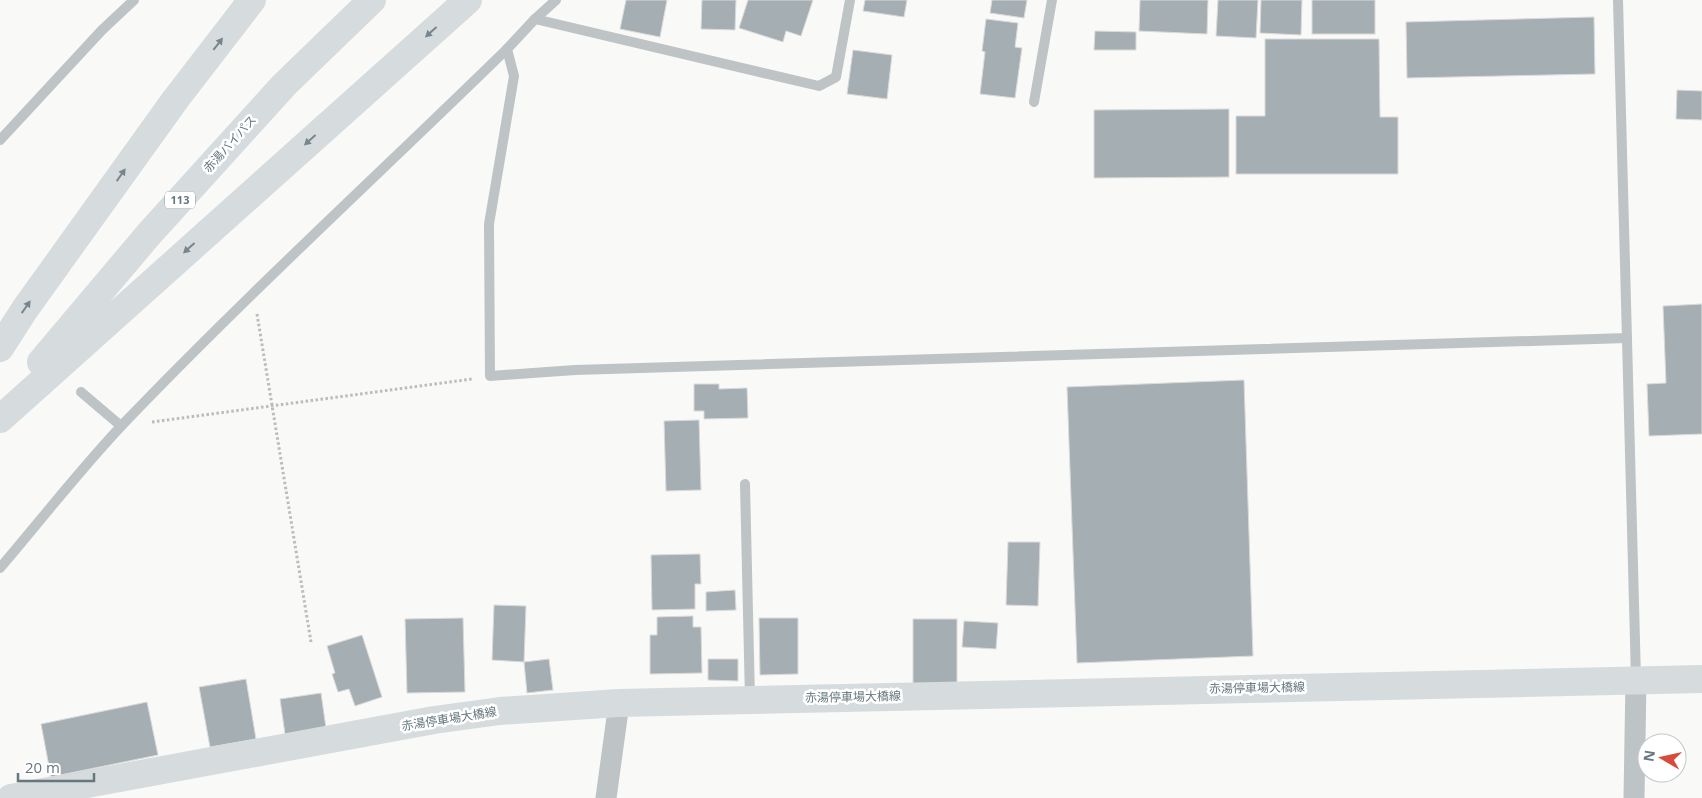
<svg xmlns="http://www.w3.org/2000/svg" width="1702" height="798" viewBox="0 0 1702 798" font-family="'Open Sans','Noto Sans JP',sans-serif">
<style>
.building{fill:#a5afb3;stroke:#dbdad9}
.lines{fill:none;stroke-linecap:round;stroke-linejoin:round}
.path{stroke:#b9bdbf;stroke-width:3;stroke-dasharray:2.5 2.5;stroke-linecap:butt}
.lane{stroke:#bec3c6;stroke-width:10}
.street{stroke:#bec3c6;stroke-width:21}
.secondary{stroke:#d6dbdd;stroke-width:28}
.highway{stroke:#d6dbdd;stroke-width:28}
.oneway{fill:#77868d}
.labels{text-anchor:middle;stroke-width:5;stroke-linejoin:round;paint-order:stroke}
.shield{fill:#fff;stroke:#94a0a5;stroke-width:1}
.shield-label{font-size:11px;font-weight:bold;fill:#66777f}
.street-label{font-size:12px;fill:#66777f;stroke:#fff}
</style>
<rect width="100%" height="100%" fill="#f9f9f7"/>
<g class="building">
<polygon points="626,0 667,0 660,37 620,29"/>
<polygon points="702,0 736,0 735,30 701,29"/>
<polygon points="748,0 813,0 801,36 786,31 783,42 739,28"/>
<polygon points="865,0 907,0 904,17 863,11"/>
<polygon points="992,0 1027,0 1024,18 990,13"/>
<polygon points="1140,0 1208,0 1207,34 1139,31"/>
<polygon points="1218,0 1258,0 1256,38 1216,36"/>
<polygon points="1261,0 1302,0 1301,35 1260,33"/>
<rect x="1312" y="0" width="63" height="34"/>
<polygon points="1594,17 1595,74 1407,78 1406,22"/>
<polygon points="986,19 1018,23 1015,47 1022,48 1015,98 980,94 985,52 982,51"/>
<polygon points="1095,31 1136,32 1136,50 1094,50"/>
<polygon points="1265,39 1379,39 1380,117 1398,117 1398,174 1236,174 1236,116 1265,116"/>
<polygon points="853,50 892,55 887,99 847,94"/>
<polygon points="1677,90 1702,91 1702,120 1676,119"/>
<polygon points="1229,109 1229,177 1094,178 1094,110"/>
<polygon points="1702,304 1702,434 1649,436 1647,384 1666,383 1663,306"/>
<polygon points="1244,380 1253,656 1077,663 1067,387"/>
<polygon points="694,384 719,384 719,389 747,388 748,418 704,419 704,411 694,411"/>
<polygon points="699,420 701,490 666,491 664,421"/>
<polygon points="1008,542 1040,542 1038,606 1006,605"/>
<polygon points="700,554 701,584 695,584 695,609 652,610 651,555"/>
<polygon points="735,590 736,610 706,611 706,592"/>
<polygon points="494,605 526,606 524,662 492,660"/>
<polygon points="693,616 693,627 701,627 702,673 650,674 650,635 657,635 657,617"/>
<polygon points="463,618 465,692 407,693 405,619"/>
<polygon points="759,618 798,618 798,674 760,675"/>
<rect x="913" y="619" width="44" height="65"/>
<polygon points="964,621 998,623 996,649 962,647"/>
<polygon points="362,635 382,697 355,706 349,689 338,692 332,674 335,673 327,646"/>
<polygon points="549,659 553,690 527,693 524,662"/>
<polygon points="708,659 738,659 738,681 708,680"/>
<polygon points="246,679 256,739 210,747 199,687"/>
<polygon points="321,693 326,728 285,734 280,699"/>
<polygon points="147,702 158,755 51,777 41,724"/>
</g>
<g class="lines">
<g class="path">
<polyline points="257,314 311,642"/>
<polyline points="152,422 472,379"/>
</g>
<g class="lane">
<polyline points="850,0 836,77 819,86 535,19 507,49 514,76 489,224 490,376 575,370 1627,338"/>
<polyline points="1618,0 1636,679"/>
<polyline points="535,19 556,0"/>
<polyline points="1034,102 1052,0"/>
<polyline points="0,140 102,30 134,0"/>
<polyline points="81,392 121,426"/>
<polyline points="745,484 750,699"/>
<path d="M0,568c42,-49 81,-100 126,-147 123,-128 254,-248 381,-372"/>
</g>
<g class="street">
<polyline points="606,798 619,703"/>
<polyline points="1634,798 1636,680"/>
</g>
<polyline class="secondary" points="11,798 434,720 500,711 619,703 1702,679"/>
<g class="highway">
<polyline points="0,348 25,309 175,100 252,0"/>
<polyline points="41,362 149,234 284,85 372,0"/>
<polyline points="0,419 468,0"/>
</g>
</g>
<defs><path id="oneway-solid" d="M-6-.8H1V-3.2L6.5 0L1 3.2V.8H-6Z" transform="scale(1.25)"/></defs>
<g class="oneway">
<use href="#oneway-solid" transform="translate(431 32) rotate(138)"/>
<use href="#oneway-solid" transform="translate(218 44) rotate(-52)"/>
<use href="#oneway-solid" transform="translate(310 140) rotate(138)"/>
<use href="#oneway-solid" transform="translate(121 175) rotate(-55)"/>
<use href="#oneway-solid" transform="translate(189 248) rotate(138)"/>
<use href="#oneway-solid" transform="translate(26 307) rotate(-55)"/>
</g>
<g class="labels">
<rect class="shield" x="165" y="191.5" width="30" height="17" rx="4"/>
<g class="shield-label">
<text x="180" y="204">113</text>
</g>
<g class="street-label">
<text transform="translate(230 144) rotate(-48)" y="4">赤湯バイパス</text>
<text transform="translate(1257 688) rotate(-1)" y="4">赤湯停車場大橋線</text>
<text transform="translate(853 697) rotate(-1)" y="4">赤湯停車場大橋線</text>
<text transform="translate(449 719) rotate(-9)" y="4">赤湯停車場大橋線</text>
</g>
</g>
<g transform="translate(1662 758) rotate(279)"><circle r="24" fill="#ffffff" stroke="#c2c9cc"/>
<path d="M0-4L9 19L0 12L-9 19Z" fill="#d54c3a"/>
<text y="-8" font-size="14" font-weight="bold" text-anchor="middle" fill="#66777f">N</text>
</g>
<path d="M18 773v8h76v-8" fill="none" stroke="#66777f" stroke-width="2.5"/>
<text x="25" y="773" font-size="15" fill="#66777f" stroke="#ffffff" stroke-width="4" paint-order="stroke">20 m</text>
</svg>
